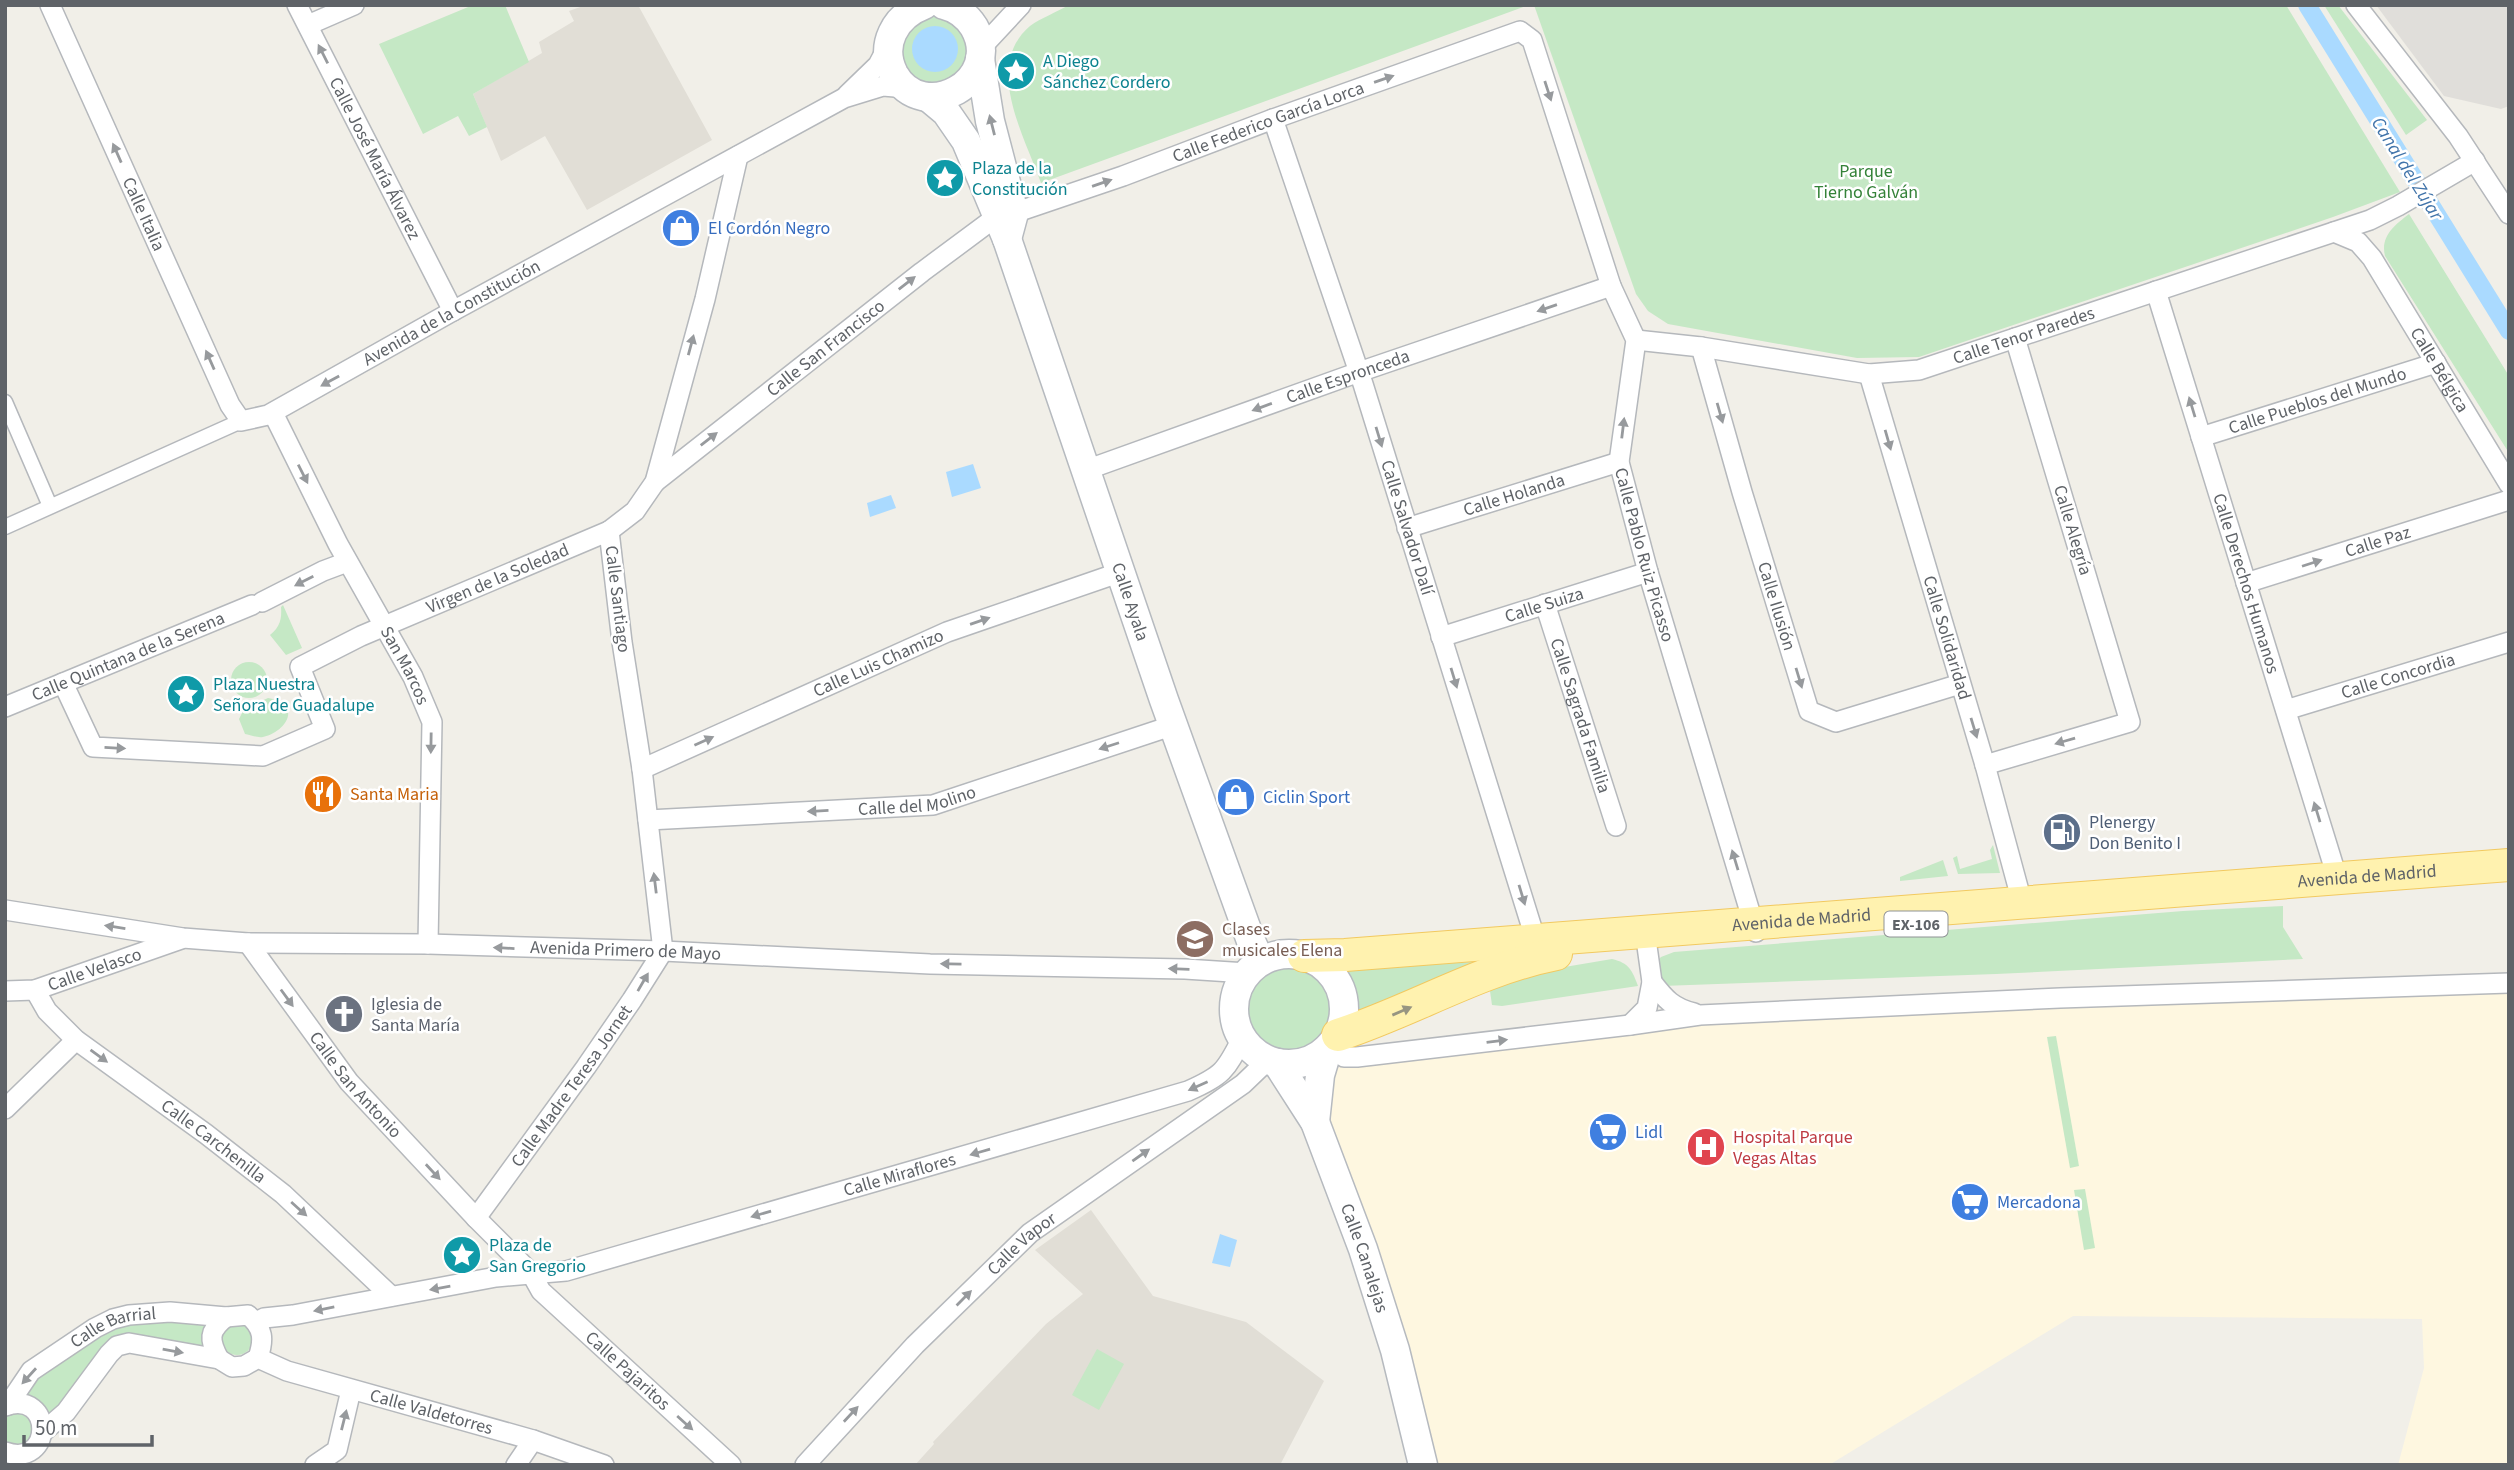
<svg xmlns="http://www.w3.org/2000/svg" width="2514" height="1470" viewBox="0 0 2514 1470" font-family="'Source Sans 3',sans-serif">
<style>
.commercial{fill:#fef7e0}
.industrial{fill:#e0deda}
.education{fill:#e1ded6}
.green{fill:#c5e8c5}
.water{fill:#aadaff}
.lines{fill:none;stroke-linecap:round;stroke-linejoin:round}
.canal{stroke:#aadaff;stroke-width:18}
.pedestrian-casing{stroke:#b5b8bc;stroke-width:17}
.minor-casing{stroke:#b5b8bc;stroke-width:22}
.secondary-casing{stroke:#b6babf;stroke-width:31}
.primary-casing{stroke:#f2c960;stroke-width:34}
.pedestrian{stroke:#fff;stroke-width:14}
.minor{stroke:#fff;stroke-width:19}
.secondary{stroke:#fff;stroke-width:28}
.primary{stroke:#fff2af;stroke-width:32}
.oneway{fill:#979a9d}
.oneway2{fill:#979581}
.labels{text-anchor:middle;stroke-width:5;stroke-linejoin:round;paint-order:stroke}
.shield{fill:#fff;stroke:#8f9295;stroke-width:2}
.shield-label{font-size:16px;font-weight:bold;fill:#5f6368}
.culture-label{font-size:18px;fill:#0d838f;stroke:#fff;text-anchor:start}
.street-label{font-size:18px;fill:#5f6368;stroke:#fff}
.park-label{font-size:18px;fill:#348238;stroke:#fff}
.shop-label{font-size:18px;fill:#366cbe;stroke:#fff;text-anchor:start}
.food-label{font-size:18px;fill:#c56008;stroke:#fff;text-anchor:start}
.service-label{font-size:18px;fill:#4e5e75;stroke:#fff;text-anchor:start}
.education-label{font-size:18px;fill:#785e54;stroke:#fff;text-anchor:start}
.worship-label{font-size:18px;fill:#5b616d;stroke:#fff;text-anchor:start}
.health-label{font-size:18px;fill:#be3a42;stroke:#fff;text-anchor:start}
.water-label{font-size:19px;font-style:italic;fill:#4174aa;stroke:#fff}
</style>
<rect width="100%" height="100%" fill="#f1efe8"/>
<polygon class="commercial" points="2509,983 2509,1465 2398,1465 2424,1368 2422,1319 2073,1316 1829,1465 1423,1465 1316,1098 1332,1072 1343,1065 1630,1025"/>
<polygon class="industrial" points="2376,5 2509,5 2509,106 2501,109 2444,96"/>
<g class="education">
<polygon points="586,5 638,5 712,140 587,210 545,136 501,161 473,94 542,53 539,42 574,21 569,11"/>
<polygon points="1091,1210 1153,1296 1246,1322 1324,1381 1280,1465 915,1465 934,1444 933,1442 1046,1324 1083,1294 1035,1250"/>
</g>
<g class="green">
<polygon points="473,5 505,5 529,62 473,94 487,127 469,136 458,116 423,134 379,44"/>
<path d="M1069,5h460l-488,178c-16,-46 -58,-117 -11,-157 11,-8 27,-14 39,-21z"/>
<polygon points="1534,5 2286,5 2400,192 2333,217 1919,357 1857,358 1668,324 1648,311 1636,294"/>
<polygon points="2324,5 2338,5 2427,120 2406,135"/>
<polygon points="942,11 951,13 974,55 947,86 914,81 898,58 908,22"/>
<path d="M2409,214l100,162v77l-124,-197c-5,-20 10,-31 24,-42z"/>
<path d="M283,605l19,43 -16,7 -16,-20c10,-8 12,-16 11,-28z"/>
<circle cx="249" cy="680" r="18"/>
<path d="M268,698c34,6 20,33 -5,39 -6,1 -13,-2 -18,-3l-6,-15 5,-10z"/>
<polygon points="1993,845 2000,873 1958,874 1953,858 1957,856 1960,869 1992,859 1990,850"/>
<polygon points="1943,860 1948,876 1900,881 1900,877"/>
<polygon points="2283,906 2283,927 2303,959 1996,974 1662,986 1655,963 1661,957 1674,952 2183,911"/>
<path d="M1612,959c17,4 20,11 26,27l-136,20 -10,-1 -2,-14 3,-3 42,-16z"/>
<path d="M1488,961l-142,64c9,-20 3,-37 -10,-55z"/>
<circle cx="1289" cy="1009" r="41"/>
<polygon points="2056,1036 2079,1166 2070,1168 2047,1037"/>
<polygon points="2085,1189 2095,1248 2084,1250 2074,1190"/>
<path d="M172,1319l35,4v31l-71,-15 -89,87 -30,-29c28,-32 71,-62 112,-74 14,-3 30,-3 43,-4z"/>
<circle cx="237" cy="1339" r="16"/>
<polygon points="1097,1349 1124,1364 1099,1410 1072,1395"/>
<path d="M17,1412c19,8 21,20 6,33l-18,-2v-28z"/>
</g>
<g class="water">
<circle cx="935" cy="49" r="23"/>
<polygon points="973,464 981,488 952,497 946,472"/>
<polygon points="891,495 896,508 870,517 867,503"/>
<polygon points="1220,1234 1237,1240 1230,1267 1212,1263"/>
</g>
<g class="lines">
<polyline class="canal" points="2307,5 2509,331"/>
<g class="pedestrian-casing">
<g id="pedestrian">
<polyline points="5,402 50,506"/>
<polyline points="5,527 241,421"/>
</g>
</g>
<g class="minor-casing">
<g id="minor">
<path id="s1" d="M50,5l180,400 11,16 27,-6 185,-104 391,-213 39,-12 24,2"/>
<path id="s2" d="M297,5l156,306"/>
<polyline points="2356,5 2458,136 2509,214"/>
<polyline points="308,25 354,5"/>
<polyline points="981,48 1021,5"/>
<polyline points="847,95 878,65 888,46"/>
<path id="s3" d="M1273,119l90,265 173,557"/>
<path id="s4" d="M1014,213l109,-37 150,-57 247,-88 12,9 79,246 25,54 -17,122 29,110 108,360"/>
<path id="s5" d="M2334,232l24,10 14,16 137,226"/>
<path id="s6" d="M2156,291l181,586"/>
<path id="s7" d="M1636,340l65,7 168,27 50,-4 451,-150 28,-14 77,-45"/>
<path id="s8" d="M1701,347l41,145 67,219 27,11 124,-38"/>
<path id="s9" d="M1869,374l116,391 37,137"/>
<path id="s10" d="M273,413l65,131 75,133 19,45 -4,222"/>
<path id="s11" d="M2201,437l235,-74"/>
<path id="s12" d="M1086,470l273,-98 252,-86"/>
<path id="s13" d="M655,482l267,-210 74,-55"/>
<path id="s14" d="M1407,528l212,-66"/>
<path id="s15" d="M2246,583l263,-83"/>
<polyline points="262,602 323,571 347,562"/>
<path id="s16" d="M1545,604l71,222"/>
<path id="s17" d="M1441,637l207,-65"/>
<path id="s18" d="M63,683l30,64 170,9 62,-27 -25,-62 61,-31 248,-105 26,-20 20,-29 50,-183 33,-143"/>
<path id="s19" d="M5,707l247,-102"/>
<path id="s20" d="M2286,710l223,-68"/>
<polyline points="1985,765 2130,722 2015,338"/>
<path id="s21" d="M642,769l305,-137 174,-60"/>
<path id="s22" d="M648,820l285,-15 241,-80"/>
<path id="s23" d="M5,910l178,28 65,5 180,1 235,7 267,13 255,5 62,4"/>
<path id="s24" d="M248,943l101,139 127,136 55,55 10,18 190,174"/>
<path d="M1652,982c13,17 21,26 42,31"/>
<path id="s25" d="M35,990l12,21 29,29 130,94 77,60 108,102"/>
<path id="s26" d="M5,991l30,-1 146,-51"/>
<polyline points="1630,1025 1647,1008 1652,982 1645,932"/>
<polyline points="1330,1046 1344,1057 1357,1057 1630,1025 1700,1015 2060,998 2509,983"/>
<polyline points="5,1109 76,1040"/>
<path id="s27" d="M476,1218l110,-151 46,-67 31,-49 -21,-182 -20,-127 -13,-111"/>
<path id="s28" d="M256,1322l8,-4 29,-3 203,-38 70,-6 622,-180c34,-15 38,-20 54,-53"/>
<path d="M219,1359c-10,-19 -11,-28 7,-42"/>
<path id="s29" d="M8,1405l23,-34 64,-43 18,-9 16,-4 41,-3 56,5 22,-2c16,13 16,25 10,43"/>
<path d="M5,1406c49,-17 49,63 0,46"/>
<path id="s30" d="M43,1432l23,-20 43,-58 8,-8 12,-3 90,16 13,8 12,-1 14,-8 29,13 246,69 71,25"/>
<polyline points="315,1465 337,1450 351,1390"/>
<polyline points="516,1465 533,1440"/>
<path id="s31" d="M805,1465l110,-120 115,-112 213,-149 25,-24"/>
</g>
</g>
<g class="secondary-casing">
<g id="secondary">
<path d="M924,5c-29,11 -45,40 -30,69 29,52 111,7 80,-47 -7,-11 -18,-19 -30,-22"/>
<polyline points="980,59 990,121 1014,213 1007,239"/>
<path id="s32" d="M928,97l18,15 20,29 41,98 157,461 87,241 9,20"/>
<circle cx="1289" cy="1009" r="55"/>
<path id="s33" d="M1277,1063l38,59 48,127 32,101 28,115"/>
<polyline points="1315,1122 1320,1075 1328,1048"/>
</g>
</g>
<g class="primary-casing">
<g id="primary">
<path id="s34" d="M1304,956l41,-1 1164,-90"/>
<path d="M1338,1035c74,-24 142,-66 218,-81"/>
</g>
</g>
<use href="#pedestrian" class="pedestrian"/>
<use href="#minor" class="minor"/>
<use href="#secondary" class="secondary"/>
<use href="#primary" class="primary"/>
</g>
<defs><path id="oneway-solid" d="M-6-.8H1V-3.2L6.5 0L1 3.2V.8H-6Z" transform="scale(1.75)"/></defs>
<g class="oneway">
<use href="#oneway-solid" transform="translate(323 54) rotate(-117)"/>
<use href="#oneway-solid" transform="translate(1384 79) rotate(-19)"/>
<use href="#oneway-solid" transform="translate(1548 91) rotate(72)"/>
<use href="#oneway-solid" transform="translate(992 125) rotate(-104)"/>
<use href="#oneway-solid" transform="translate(117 153) rotate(-114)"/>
<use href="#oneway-solid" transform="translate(1102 183) rotate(-19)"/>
<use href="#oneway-solid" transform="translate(907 283) rotate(-38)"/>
<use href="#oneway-solid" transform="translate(1547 308) rotate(161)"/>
<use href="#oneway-solid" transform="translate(691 345) rotate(-75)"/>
<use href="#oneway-solid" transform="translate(210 360) rotate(-114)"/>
<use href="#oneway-solid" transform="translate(330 381) rotate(151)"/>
<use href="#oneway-solid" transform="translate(1262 407) rotate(160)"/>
<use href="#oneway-solid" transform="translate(2192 407) rotate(-107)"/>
<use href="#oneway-solid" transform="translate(1720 413) rotate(74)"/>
<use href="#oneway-solid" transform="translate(1623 428) rotate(-83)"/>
<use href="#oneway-solid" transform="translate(1379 437) rotate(73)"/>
<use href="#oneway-solid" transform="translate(709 439) rotate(-38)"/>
<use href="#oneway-solid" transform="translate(1888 440) rotate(74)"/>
<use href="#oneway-solid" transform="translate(303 474) rotate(63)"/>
<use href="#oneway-solid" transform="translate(2312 563) rotate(-18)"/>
<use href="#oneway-solid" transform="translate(304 581) rotate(153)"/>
<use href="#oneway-solid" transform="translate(980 621) rotate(-19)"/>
<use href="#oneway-solid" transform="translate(1454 678) rotate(73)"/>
<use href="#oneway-solid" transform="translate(1799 678) rotate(73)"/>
<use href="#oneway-solid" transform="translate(1974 728) rotate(73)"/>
<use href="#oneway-solid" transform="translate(704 741) rotate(-24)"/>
<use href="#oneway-solid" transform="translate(2065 741) rotate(164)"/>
<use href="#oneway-solid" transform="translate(431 743) rotate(91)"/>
<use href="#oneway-solid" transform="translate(1109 746) rotate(162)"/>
<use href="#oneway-solid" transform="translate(115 748) rotate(3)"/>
<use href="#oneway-solid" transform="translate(818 811) rotate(177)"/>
<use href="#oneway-solid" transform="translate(2317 812) rotate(-107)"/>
<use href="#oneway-solid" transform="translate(1735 860) rotate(-107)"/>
<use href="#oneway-solid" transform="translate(655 883) rotate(-97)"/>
<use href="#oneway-solid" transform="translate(1522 895) rotate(73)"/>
<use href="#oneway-solid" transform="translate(115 927) rotate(-171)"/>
<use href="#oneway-solid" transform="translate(504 948) rotate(-177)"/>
<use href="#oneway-solid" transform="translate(951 964) rotate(-179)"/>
<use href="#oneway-solid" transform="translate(1179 969) rotate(-178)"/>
<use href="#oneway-solid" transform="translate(643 982) rotate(-60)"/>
<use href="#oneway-solid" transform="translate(287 998) rotate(54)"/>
<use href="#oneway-solid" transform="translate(1497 1041) rotate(-7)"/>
<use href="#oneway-solid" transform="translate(99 1056) rotate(36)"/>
<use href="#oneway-solid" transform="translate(1198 1086) rotate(156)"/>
<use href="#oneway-solid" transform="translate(980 1152) rotate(164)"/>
<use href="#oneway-solid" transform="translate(1141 1155) rotate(-35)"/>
<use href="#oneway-solid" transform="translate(433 1172) rotate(47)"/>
<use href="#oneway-solid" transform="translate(299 1209) rotate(42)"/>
<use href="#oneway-solid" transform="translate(761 1214) rotate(164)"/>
<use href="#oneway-solid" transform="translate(440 1288) rotate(170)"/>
<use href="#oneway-solid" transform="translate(964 1298) rotate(-45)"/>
<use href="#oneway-solid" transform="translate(324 1309) rotate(169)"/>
<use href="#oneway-solid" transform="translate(173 1351) rotate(10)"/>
<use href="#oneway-solid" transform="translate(29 1376) rotate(132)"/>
<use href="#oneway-solid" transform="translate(851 1414) rotate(-47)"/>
<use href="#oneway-solid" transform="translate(344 1420) rotate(-76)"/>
<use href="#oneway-solid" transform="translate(685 1423) rotate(42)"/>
</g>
<use class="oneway2" href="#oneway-solid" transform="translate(1402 1011) rotate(-23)"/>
<defs>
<g id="sight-disc" transform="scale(2.0125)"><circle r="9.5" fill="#0f9aa8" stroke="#fff"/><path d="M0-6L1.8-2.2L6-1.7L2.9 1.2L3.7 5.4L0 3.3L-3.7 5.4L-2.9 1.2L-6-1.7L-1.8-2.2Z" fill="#fff"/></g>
<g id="shop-disc" transform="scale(2.0125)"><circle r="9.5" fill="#3f7fe0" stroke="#fff"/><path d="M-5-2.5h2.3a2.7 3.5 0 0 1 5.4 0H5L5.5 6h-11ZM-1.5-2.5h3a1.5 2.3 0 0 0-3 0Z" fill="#fff"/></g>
<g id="restaurant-disc" transform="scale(2.0125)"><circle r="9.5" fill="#e8710a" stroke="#fff"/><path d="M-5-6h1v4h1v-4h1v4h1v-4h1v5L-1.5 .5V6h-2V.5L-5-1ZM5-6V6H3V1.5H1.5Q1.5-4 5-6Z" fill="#fff"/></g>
<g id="fuel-disc" transform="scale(2.0125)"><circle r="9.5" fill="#5c6f8a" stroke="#fff"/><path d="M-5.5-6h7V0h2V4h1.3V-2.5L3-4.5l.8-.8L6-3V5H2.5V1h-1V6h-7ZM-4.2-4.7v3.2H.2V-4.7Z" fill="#fff"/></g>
<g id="university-disc" transform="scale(2.0125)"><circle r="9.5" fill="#8d6e63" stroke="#fff"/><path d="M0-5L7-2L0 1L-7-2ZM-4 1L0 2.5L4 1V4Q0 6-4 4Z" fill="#fff"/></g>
<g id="church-disc" transform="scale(2.0125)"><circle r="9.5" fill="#6b7280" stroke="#fff"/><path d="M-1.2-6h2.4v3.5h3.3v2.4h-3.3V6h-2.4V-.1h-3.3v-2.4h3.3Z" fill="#fff"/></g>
<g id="supermarket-disc" transform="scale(2.0125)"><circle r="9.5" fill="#3f7fe0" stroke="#fff"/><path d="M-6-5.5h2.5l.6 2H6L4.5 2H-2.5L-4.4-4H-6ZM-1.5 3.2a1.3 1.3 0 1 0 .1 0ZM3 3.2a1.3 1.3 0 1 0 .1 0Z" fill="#fff"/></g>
<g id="hospital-disc" transform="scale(2.0125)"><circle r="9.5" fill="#e0444e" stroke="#fff"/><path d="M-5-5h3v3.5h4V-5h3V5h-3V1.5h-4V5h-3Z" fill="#fff"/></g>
</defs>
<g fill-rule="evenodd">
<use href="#sight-disc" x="1016" y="71"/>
<use href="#sight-disc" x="945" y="178"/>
<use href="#shop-disc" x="681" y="228"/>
<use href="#sight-disc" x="186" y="694"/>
<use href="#restaurant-disc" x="323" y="794"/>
<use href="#shop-disc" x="1236" y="797"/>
<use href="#fuel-disc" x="2062" y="832"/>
<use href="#university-disc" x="1195" y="939"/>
<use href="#church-disc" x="344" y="1014"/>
<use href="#supermarket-disc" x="1608" y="1132"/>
<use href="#hospital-disc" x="1706" y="1147"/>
<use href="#supermarket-disc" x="1970" y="1202"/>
<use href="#sight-disc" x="462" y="1255"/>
</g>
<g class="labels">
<rect class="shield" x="1884.5" y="911.5" width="63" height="25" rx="5"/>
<g class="shield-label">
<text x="1916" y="930">EX-106</text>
</g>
<g class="culture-label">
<text x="1043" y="67">A Diego<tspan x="1043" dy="21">Sánchez Cordero</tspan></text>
<text x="972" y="174">Plaza de la<tspan x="972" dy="21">Constitución</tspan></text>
<text x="213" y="690">Plaza Nuestra<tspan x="213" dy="21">Señora de Guadalupe</tspan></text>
<text x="489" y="1251">Plaza de<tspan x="489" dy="21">San Gregorio</tspan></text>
</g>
<g class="street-label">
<text dy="6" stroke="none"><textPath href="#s4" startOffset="270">Calle Federico García Lorca</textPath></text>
<text dy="6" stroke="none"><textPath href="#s2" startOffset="172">Calle José María Álvarez</textPath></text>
<text dy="6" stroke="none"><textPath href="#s1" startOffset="229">Calle Italia</textPath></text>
<text dy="6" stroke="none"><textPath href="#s1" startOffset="696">Avenida de la Constitución</textPath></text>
<text dy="6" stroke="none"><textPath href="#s7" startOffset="396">Calle Tenor Paredes</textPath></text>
<text dy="6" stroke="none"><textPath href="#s13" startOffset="217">Calle San Francisco</textPath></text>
<text dy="6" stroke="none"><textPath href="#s5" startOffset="178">Calle Bélgica</textPath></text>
<text dy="6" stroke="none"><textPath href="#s12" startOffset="278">Calle Espronceda</textPath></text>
<text dy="6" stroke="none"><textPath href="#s11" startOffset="122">Calle Pueblos del Mundo</textPath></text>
<text dy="6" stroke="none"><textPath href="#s14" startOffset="112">Calle Holanda</textPath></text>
<text dy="6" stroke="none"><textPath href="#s3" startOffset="430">Calle Salvador Dalí</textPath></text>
<text transform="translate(2073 530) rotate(73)" y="6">Calle Alegría</text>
<text dy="6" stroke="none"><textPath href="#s15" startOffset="138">Calle Paz</textPath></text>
<text dy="6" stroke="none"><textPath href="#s4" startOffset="1090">Calle Pablo Ruiz Picasso</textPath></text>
<text dy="6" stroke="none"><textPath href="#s18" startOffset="592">Virgen de la Soledad</textPath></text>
<text dy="6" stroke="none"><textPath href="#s6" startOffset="306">Calle Derechos Humanos</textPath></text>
<text transform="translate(618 599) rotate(83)" y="6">Calle Santiago</text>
<text dy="6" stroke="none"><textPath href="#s32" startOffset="548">Calle Ayala</textPath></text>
<text dy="6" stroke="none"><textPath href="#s17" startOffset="108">Calle Suiza</textPath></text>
<text dy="6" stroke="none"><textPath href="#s8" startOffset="270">Calle Ilusión</textPath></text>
<text dy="6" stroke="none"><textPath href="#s9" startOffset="275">Calle Solidaridad</textPath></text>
<text dy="6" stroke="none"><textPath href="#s19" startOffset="133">Calle Quintana de la Serena</textPath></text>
<text dy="6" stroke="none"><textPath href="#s21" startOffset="259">Calle Luis Chamizo</textPath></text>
<text dy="6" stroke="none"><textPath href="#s10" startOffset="285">San Marcos</textPath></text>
<text dy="6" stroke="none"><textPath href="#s20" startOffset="117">Calle Concordia</textPath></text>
<text dy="6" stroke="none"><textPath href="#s16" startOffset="117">Calle Sagrada Familia</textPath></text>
<text dy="6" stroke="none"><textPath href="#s22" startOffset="270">Calle del Molino</textPath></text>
<text dy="6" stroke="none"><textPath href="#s34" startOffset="1066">Avenida de Madrid</textPath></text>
<text dy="6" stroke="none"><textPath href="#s34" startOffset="499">Avenida de Madrid</textPath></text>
<text dy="6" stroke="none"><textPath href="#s23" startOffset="623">Avenida Primero de Mayo</textPath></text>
<text dy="6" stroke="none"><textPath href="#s26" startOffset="93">Calle Velasco</textPath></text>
<text dy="6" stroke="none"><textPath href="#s24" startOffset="178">Calle San Antonio</textPath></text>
<text dy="6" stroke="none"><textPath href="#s27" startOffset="163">Calle Madre Teresa Jornet</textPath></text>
<text dy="6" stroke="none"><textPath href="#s25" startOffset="236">Calle Carchenilla</textPath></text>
<text dy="6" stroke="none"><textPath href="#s28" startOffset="662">Calle Miraflores</textPath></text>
<text dy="6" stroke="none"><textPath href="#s31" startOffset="310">Calle Vapor</textPath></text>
<text dy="6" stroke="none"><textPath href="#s33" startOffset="215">Calle Canalejas</textPath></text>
<text dy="6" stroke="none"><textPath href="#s29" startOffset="136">Calle Barrial</textPath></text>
<text dy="6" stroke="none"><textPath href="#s24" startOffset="574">Calle Pajaritos</textPath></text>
<text dy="6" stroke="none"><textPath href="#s30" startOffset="443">Calle Valdetorres</textPath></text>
</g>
<g class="park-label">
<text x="1866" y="177">Parque<tspan x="1866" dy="21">Tierno Galván</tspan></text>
</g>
<g class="shop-label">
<text x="708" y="234">El Cordón Negro</text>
<text x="1263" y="803">Ciclin Sport</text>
<text x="1635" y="1138">Lidl</text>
<text x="1997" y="1208">Mercadona</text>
</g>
<g class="food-label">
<text x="350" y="800">Santa Maria</text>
</g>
<g class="service-label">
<text x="2089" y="828">Plenergy<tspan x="2089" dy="21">Don Benito I</tspan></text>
</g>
<g class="education-label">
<text x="1222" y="935">Clases<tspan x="1222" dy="21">musicales Elena</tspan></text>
</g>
<g class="worship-label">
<text x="371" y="1010">Iglesia de<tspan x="371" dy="21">Santa María</tspan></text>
</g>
<g class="health-label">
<text x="1733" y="1143">Hospital Parque<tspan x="1733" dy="21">Vegas Altas</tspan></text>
</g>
<g class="water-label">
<text transform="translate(2408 168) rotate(58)" y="7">Canal del Zújar</text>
</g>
</g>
<rect width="2514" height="1470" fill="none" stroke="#5f6368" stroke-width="14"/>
<path d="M24 1435v10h128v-10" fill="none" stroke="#5f6368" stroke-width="3.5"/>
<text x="35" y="1435" font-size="21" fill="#5f6368" stroke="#ffffff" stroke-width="5" paint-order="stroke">50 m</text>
</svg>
